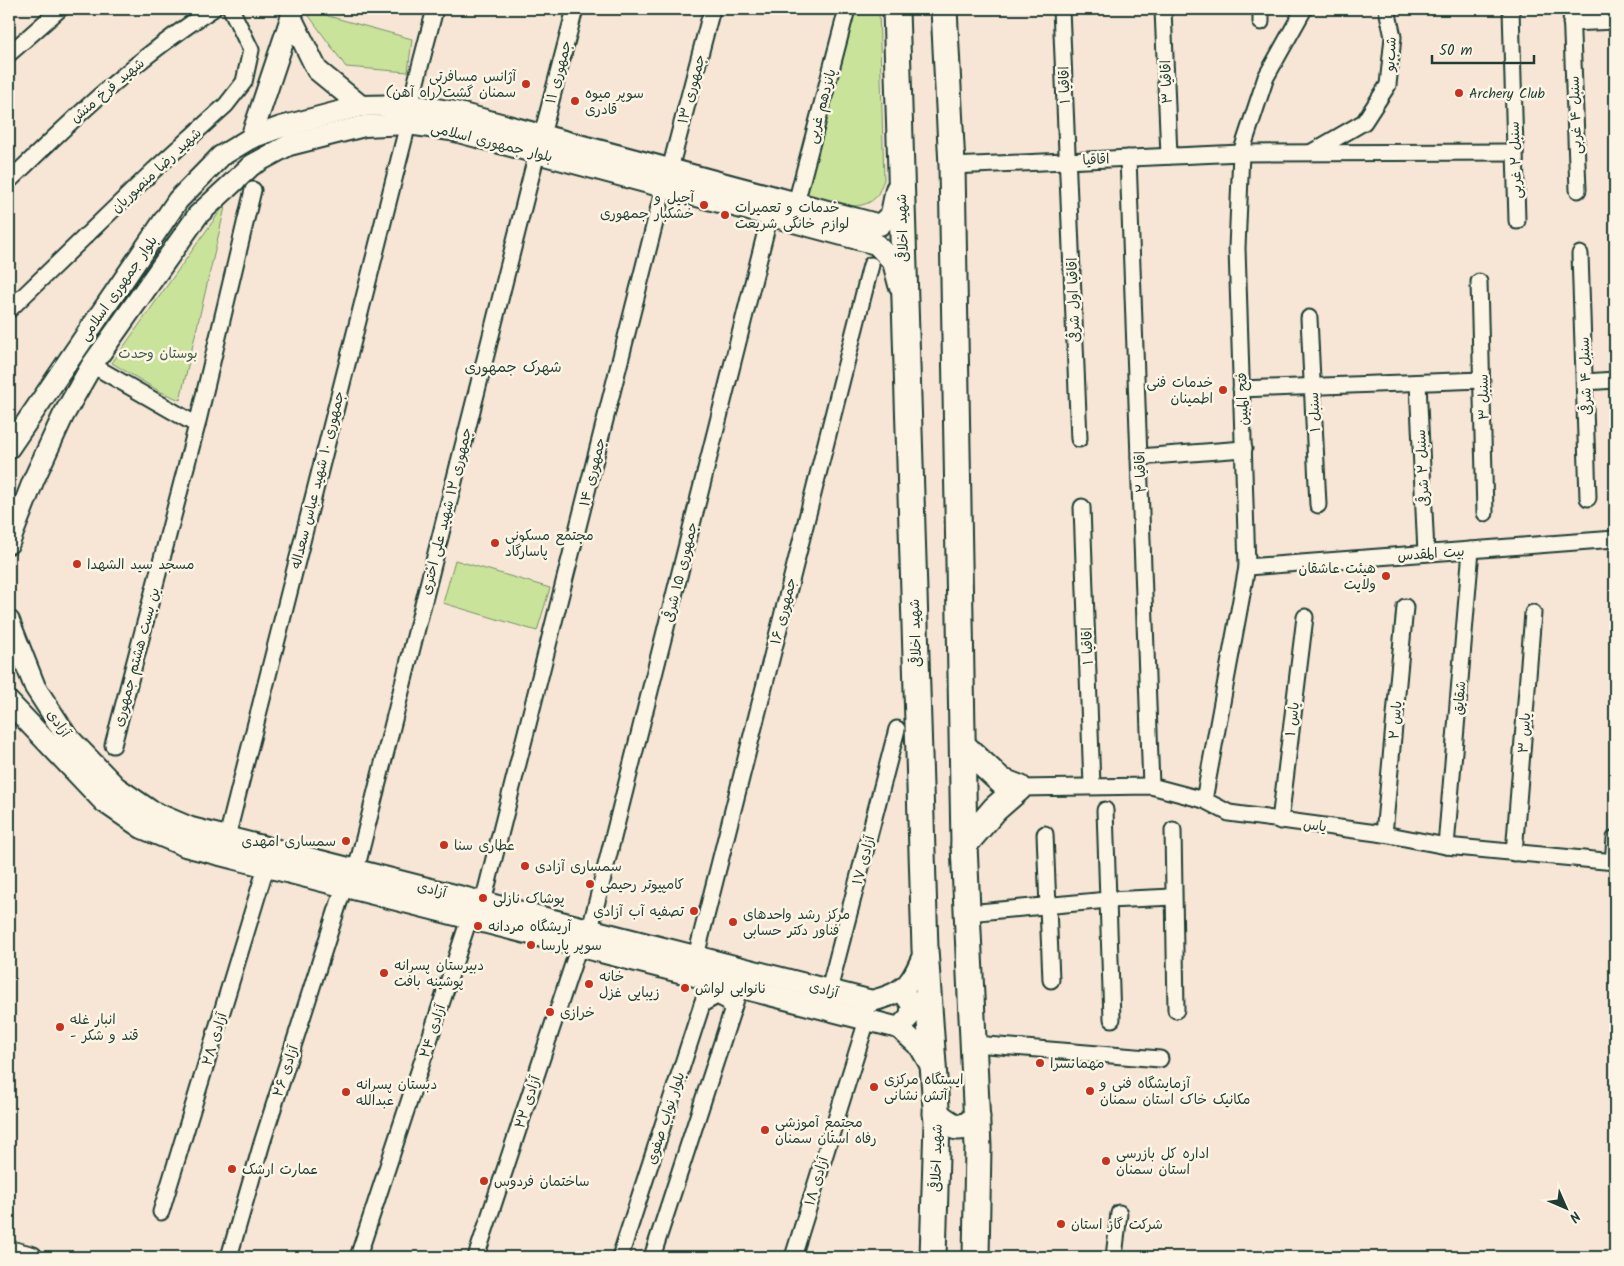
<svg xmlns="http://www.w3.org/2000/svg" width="1624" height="1266" viewBox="0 0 1624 1266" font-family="Kalam,'Playpen Sans Arabic',sans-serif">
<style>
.green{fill:#cae39a;stroke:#749067}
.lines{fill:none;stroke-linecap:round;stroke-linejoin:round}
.minor-casing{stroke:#1f3d34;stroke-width:19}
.tertiary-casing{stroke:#1f3d34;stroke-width:24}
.primary-casing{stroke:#1f3d34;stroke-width:29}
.minor{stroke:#fcf5e5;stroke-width:15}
.tertiary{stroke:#fcf5e5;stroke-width:20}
.primary{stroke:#fcf5e5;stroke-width:25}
.poi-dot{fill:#c8321e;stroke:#fcf5e5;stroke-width:2}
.labels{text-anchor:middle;stroke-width:5;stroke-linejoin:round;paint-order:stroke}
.street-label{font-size:14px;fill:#1f3d34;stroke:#fcf5e5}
.poi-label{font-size:14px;fill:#1f3d34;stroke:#fcf5e5;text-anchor:start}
.park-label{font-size:14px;fill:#415e48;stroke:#fcf5e5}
.neighbourhood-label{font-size:15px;fill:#1f3d34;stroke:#fcf5e5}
</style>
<rect width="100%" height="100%" fill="#f7e6d5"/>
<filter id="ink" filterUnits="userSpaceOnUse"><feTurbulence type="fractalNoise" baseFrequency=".02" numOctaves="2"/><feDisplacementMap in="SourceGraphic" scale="10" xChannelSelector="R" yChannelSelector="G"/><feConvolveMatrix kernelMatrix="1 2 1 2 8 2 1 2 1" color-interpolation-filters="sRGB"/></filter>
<g filter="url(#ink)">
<g class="green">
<polygon points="308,9 321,9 328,16 412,39 408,72 346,67 307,13"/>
<path d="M852,9h27l5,171c-3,6 -5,14 -9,18 -18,18 -56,1 -77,-4z"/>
<polygon points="226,203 180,400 159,391 112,363"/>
<polygon points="455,560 550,588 537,631 443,603"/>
</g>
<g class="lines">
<g class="minor-casing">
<g id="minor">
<polyline points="1061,9 1079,439"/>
<polyline points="1163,9 1169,156"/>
<polyline points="1261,9 1261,22"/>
<polyline points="1511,9 1517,221"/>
<polyline points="1571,9 1578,190"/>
<polyline points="1571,23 1615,21"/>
<polyline points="9,54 60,9"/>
<polyline points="410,105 435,9"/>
<polyline points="542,135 575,9"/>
<polyline points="1312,152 1364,122 1388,85 1393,37 1387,9"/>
<polyline points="1128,158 1151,786"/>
<polyline points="952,166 1241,153 1515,152"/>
<polyline points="670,169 712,9"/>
<path d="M9,181c64,-62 128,-124 204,-172"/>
<polyline points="796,203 847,9"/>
<polyline points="1580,254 1588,498"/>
<polyline points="1479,282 1485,513"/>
<polyline points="9,310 154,170 226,105 244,82 251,50 231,9"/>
<polyline points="1309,318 1318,505"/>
<polyline points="92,365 197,425"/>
<polyline points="1585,382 1615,380"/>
<polyline points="1418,383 1426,553"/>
<polyline points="1241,389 1482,380"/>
<polyline points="1139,457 1244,449"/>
<polyline points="1082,507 1092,786"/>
<polyline points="1247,567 1615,539"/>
<polyline points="113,745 197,425 253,190"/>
<polyline points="1019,788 1151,786 1204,800 1229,813 1384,834 1446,846 1615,862"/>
<polyline points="1204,800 1247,567 1237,248 1241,153 1266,77 1304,9"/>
<polyline points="1105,810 1112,1019"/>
<polyline points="1280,821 1305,617"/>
<polyline points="1173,830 1176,1010"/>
<polyline points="1045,834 1051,980"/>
<polyline points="1384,834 1405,607"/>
<polyline points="227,837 408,124"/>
<polyline points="1446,846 1471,550"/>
<polyline points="1514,853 1533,613"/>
<polyline points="1613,862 1615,838"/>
<polyline points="356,870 537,153"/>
<polyline points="483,902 664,187"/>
<polyline points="968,913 1108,900 1173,897"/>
<polyline points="590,929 770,215"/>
<polyline points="696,956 871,265"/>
<polyline points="829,990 897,729"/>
<polyline points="702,1004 717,996 729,1002 732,1011"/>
<polyline points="975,1044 1160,1059"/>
<polyline points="161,1212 266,867"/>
<polyline points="229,1257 262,1143 344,887"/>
<polyline points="358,1257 469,919"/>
<polyline points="476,1257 579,946"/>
<polyline points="620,1257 710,980"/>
<polyline points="652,1257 740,987"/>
<polyline points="793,1257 867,1020"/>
<polyline points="1114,1257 1119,1213"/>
</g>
</g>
<g class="tertiary-casing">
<g id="tertiary">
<polyline points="292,19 317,70 361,106"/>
<polyline points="251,138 294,9"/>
<polyline points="9,448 178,200 221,156 251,138 281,127 361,106 410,105 455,112 880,225 891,214 896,189"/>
<polyline points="9,543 34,479 63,416 92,365 198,215 252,165 289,145 364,126 408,124 451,130 876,244 893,262 899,285"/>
<path d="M9,621l26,66 31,48 50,52 35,24 40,17 681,173c35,-9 39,-17 53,-50"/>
<polyline points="9,702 104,802 142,828 185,846 899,1028 920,1047 932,1068"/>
<polyline points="899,1028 910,1016 912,1005 901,989"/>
<polyline points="9,1251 32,1257"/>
</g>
</g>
<g class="primary-casing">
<g id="primary">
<polyline points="896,9 925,949 937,1122 933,1257"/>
<polyline points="944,9 952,166 964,845 978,1147 976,1257"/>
<polyline points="963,746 1001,781 1019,788 995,809 964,845"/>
<path d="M936,1114c17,13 24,20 41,3"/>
</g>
</g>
<use href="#minor" class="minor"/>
<use href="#tertiary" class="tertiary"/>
<use href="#primary" class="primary"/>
</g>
</g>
<g class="poi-dot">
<circle cx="526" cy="84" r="5"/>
<circle cx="1459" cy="93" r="5"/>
<circle cx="575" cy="101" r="5"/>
<circle cx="704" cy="205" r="5"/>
<circle cx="725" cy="215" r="5"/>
<circle cx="1223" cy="390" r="5"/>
<circle cx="495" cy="543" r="5"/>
<circle cx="77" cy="564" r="5"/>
<circle cx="1386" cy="576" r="5"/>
<circle cx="346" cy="841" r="5"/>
<circle cx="444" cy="845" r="5"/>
<circle cx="525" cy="866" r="5"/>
<circle cx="590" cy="884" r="5"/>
<circle cx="483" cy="898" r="5"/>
<circle cx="694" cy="911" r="5"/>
<circle cx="733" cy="922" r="5"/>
<circle cx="478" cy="926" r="5"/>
<circle cx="531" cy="945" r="5"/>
<circle cx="384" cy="973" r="5"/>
<circle cx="589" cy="984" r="5"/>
<circle cx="685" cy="988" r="5"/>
<circle cx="550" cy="1012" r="5"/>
<circle cx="60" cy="1027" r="5"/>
<circle cx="1040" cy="1063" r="5"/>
<circle cx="874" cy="1087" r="5"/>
<circle cx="1090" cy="1091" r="5"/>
<circle cx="346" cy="1092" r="5"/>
<circle cx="765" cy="1130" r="5"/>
<circle cx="1106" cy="1161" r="5"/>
<circle cx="232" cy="1169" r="5"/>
<circle cx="484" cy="1181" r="5"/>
<circle cx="1061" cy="1224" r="5"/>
</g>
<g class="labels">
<g class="street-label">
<text transform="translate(1390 54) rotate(-87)" y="5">شب‌بو</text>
<text transform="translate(558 72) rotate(-75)" y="5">جمهوری ۱۱</text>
<text transform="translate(1166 82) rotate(-92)" y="5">اقاقیا ۳</text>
<text transform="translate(1064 85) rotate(-92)" y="5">اقاقیا ۱</text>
<text transform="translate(691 89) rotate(-75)" y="5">جمهوری ۱۳</text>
<text transform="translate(107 90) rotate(-40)" y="5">شهید فرخ منش</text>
<text transform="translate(821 106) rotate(-75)" y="5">پانزدهم غربی</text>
<text transform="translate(1575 115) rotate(-92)" y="5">سنبل ۴ غربی</text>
<text transform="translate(492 142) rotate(14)" y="5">بلوار جمهوری اسلامی</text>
<text transform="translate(1096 159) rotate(-3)" y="5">اقاقیا</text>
<text transform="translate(1515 160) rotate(-92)" y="5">سنبل ۲ غربی</text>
<text transform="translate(156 170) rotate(-43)" y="5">شهید رضا منصوریان</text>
<text transform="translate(902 228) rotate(-92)" y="5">شهید اخلاقی</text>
<text transform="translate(118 288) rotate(-55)" y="5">بلوار جمهوری اسلامی</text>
<text transform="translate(1073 300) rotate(-92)" y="5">اقاقیا اول شرقی</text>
<text transform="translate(1585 376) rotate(-92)" y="5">سنبل ۴ شرقی</text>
<text transform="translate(1483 397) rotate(-91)" y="5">سنبل ۳</text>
<text transform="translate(1242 399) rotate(-92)" y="5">فتح المبین</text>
<text transform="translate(1314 412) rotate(-93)" y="5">سنبل ۱</text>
<text transform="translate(1422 468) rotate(-93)" y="5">سنبل ۲ شرقی</text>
<text transform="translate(592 472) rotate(-76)" y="5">جمهوری ۱۴</text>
<text transform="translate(1140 472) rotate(-92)" y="5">اقاقیا ۲</text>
<text transform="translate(317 480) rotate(-76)" y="5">جمهوری ۱۰ شهید عباس سعداله</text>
<text transform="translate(446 511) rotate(-76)" y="5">جمهوری ۱۲ شهید علی اختری</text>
<text transform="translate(1431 553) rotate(-4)" y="5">بیت المقدس</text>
<text transform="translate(680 572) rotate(-76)" y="5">جمهوری ۱۵ شرقی</text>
<text transform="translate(783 611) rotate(-76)" y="5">جمهوری ۱۶</text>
<text transform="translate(915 633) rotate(-92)" y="5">شهید اخلاقی</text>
<text transform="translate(1087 646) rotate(-92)" y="5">اقاقیا ۱</text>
<text transform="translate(136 657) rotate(-75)" y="5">بن بست هشتم جمهوری</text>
<text transform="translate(1459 698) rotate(-85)" y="5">شقایق</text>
<text transform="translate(1292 719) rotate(-83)" y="5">یاس ۱</text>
<text transform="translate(1395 720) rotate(-85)" y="5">یاس ۲</text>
<text transform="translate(59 723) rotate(55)" y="5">آزادی</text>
<text transform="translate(1524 733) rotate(-86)" y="5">یاس ۳</text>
<text transform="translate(1315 825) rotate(7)" y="5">یاس</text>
<text transform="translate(863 860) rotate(-75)" y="5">آزادی ۱۷</text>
<text transform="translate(432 889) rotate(14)" y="5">آزادی</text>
<text transform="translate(824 989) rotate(14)" y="5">آزادی</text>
<text transform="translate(432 1031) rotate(-72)" y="5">آزادی ۲۴</text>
<text transform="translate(214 1039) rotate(-73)" y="5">آزادی ۲۸</text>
<text transform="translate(285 1071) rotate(-72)" y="5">آزادی ۲۶</text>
<text transform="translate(527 1102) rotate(-72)" y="5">آزادی ۲۲</text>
<text transform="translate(665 1118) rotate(-72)" y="5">بلوار نواب صفوی</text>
<text transform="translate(936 1158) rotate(-89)" y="5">شهید اخلاقی</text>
<text transform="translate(816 1181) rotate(-73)" y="5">آزادی ۱۸</text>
</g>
<g class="poi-label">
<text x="516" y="81" text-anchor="end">آژانس مسافرتی<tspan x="516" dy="16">سمنان گشت(راه آهن)</tspan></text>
<text x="585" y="98">سوپر میوه<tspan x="585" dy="16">قادری</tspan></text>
<text x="1469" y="98">Archery Club</text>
<text x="694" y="202" text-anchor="end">آجیل و<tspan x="694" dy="16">خشکبار جمهوری</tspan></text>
<text x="735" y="212">خدمات و تعمیرات<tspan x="735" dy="16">لوازم خانگی شریعت</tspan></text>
<text x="1213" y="387" text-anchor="end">خدمات فنی<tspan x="1213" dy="16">اطمینان</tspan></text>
<text x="505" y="540">مجتمع مسکونی<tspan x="505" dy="16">پاسارگاد</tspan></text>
<text x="87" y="569">مسجد سید الشهدا</text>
<text x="1376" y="573" text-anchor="end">هیئت عاشقان<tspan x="1376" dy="16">ولایت</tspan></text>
<text x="336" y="846" text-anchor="end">سمساری امهدی</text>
<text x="454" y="850">عطاری سنا</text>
<text x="535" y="871">سمساری آزادی</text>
<text x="600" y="889">کامپیوتر رحیمی</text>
<text x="493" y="903">پوشاک نازلی</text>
<text x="684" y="916" text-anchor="end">تصفیه آب آزادی</text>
<text x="743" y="919">مرکز رشد واحدهای<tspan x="743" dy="16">فناور دکتر حسابی</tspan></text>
<text x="488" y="931">آریشگاه مردانه</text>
<text x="541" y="950">سوپر پارسا</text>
<text x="394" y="970">دبیرستان پسرانه<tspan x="394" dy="16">پوشینه بافت</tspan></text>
<text x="599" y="981">خانه<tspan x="599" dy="16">زیبایی غزل</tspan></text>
<text x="695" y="993">نانوایی لواش</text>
<text x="560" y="1017">خرازی</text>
<text x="70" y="1024">انبار غله<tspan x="70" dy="16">- قند و شکر</tspan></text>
<text x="1050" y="1068">مهمانسرا</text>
<text x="884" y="1084">ایستگاه مرکزی<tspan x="884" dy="16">آتش نشانی</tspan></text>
<text x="1100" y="1088">آزمایشگاه فنی و<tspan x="1100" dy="16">مکانیک خاک استان سمنان</tspan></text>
<text x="356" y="1089">دبستان پسرانه<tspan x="356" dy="16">عبدالله</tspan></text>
<text x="775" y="1127">مجتمع آموزشی<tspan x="775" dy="16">رفاه استان سمنان</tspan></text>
<text x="1116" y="1158">اداره کل بازرسی<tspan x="1116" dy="16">استان سمنان</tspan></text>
<text x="242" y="1174">عمارت ارشک</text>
<text x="494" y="1186">ساختمان فردوس</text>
<text x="1071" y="1229">شرکت گاز استان</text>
</g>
<g class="park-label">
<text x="158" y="358">بوستان وحدت</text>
</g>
<g class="neighbourhood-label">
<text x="513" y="372">شهرک جمهوری</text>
</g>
</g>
<rect width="1624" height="1266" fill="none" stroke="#fcf5e5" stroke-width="30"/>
<rect x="15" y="15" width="1594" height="1236" fill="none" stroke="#1f3d34" stroke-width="2" filter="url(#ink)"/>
<g transform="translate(1566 1208) rotate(135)" stroke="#fcf5e5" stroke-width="4" paint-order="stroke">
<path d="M0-4L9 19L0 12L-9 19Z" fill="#1f3d34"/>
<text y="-8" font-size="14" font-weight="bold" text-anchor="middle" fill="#1f3d34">N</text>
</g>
<path d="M1432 55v8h102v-8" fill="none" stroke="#1f3d34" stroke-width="2.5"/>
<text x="1439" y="55" font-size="15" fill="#1f3d34" stroke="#fcf5e5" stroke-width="4" paint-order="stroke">50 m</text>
</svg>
